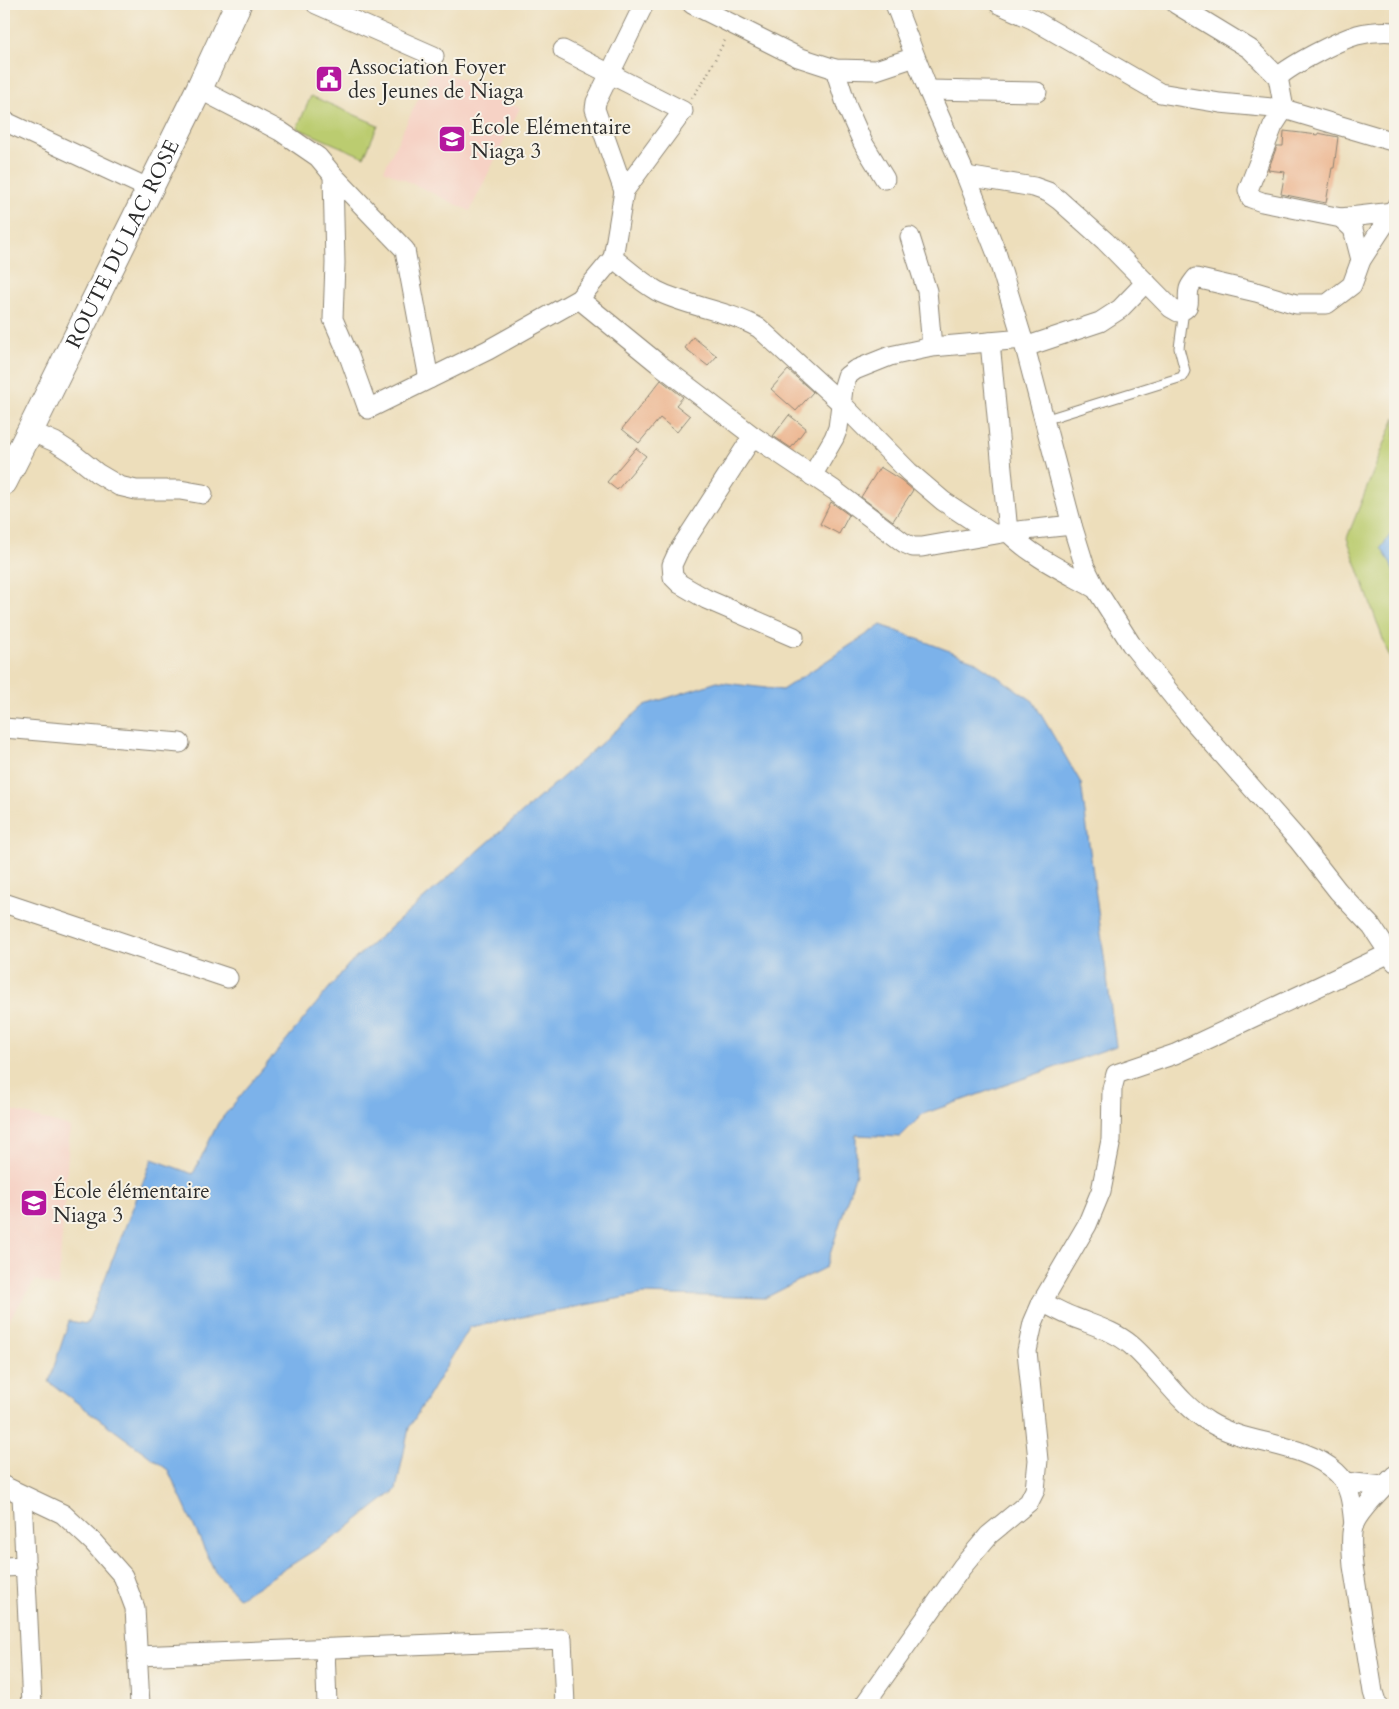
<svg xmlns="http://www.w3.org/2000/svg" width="1399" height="1709" viewBox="0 0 1399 1709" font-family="Cardo,serif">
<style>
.built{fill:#f6d2c5}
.green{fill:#bbcc6f;stroke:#737c4d}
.water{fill:#7cb2ea;stroke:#546e8a}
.building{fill:#ecb28b}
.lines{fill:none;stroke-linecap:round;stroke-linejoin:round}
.service-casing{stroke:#8c8473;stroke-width:11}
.minor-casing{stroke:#8c8473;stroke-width:21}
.secondary-casing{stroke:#8c8473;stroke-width:28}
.path{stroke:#8c8473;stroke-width:2.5;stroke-dasharray:1 4;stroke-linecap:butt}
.service{stroke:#fff;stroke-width:9}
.minor{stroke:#fff;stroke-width:19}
.secondary{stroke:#fff;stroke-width:26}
.labels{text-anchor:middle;stroke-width:4;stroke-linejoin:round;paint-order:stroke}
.poi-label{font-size:21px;fill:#2b2b2b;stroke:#f7f3e8;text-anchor:start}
.street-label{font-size:21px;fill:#2b2b2b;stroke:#f7f3e8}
</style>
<rect width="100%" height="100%" fill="#f7f3e8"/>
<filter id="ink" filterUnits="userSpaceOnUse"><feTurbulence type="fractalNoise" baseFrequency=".02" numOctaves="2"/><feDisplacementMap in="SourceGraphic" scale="10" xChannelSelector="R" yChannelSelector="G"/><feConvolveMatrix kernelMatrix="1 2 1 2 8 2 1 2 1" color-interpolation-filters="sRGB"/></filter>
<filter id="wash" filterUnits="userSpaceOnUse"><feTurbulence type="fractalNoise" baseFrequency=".0096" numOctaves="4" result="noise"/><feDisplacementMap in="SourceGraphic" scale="20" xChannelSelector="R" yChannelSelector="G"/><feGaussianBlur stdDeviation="1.12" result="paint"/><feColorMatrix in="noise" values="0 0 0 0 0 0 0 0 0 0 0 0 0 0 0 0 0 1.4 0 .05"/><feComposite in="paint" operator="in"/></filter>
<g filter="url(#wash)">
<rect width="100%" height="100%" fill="#eddebb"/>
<g class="built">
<polygon points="434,66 520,108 470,211 384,170"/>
<polygon points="4,1108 70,1127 58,1288 36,1280 4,1327"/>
</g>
<g class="green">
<polygon points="311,96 378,125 364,157 297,128"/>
<polygon points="1395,417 1395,673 1347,538"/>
</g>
<g class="water">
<polygon points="1395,528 1395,576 1390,562 1381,548"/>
<polygon points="881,625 973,660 1033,701 1081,783 1116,1046 923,1114 900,1137 856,1135 856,1173 826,1267 765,1298 643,1294 470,1327 409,1428 396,1490 340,1534 239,1598 215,1572 168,1470 49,1382 69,1321 87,1324 152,1159 193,1174 218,1123 349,964 645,705 717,682 782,690"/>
</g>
<g id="blocks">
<g class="building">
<polygon points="1284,131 1318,135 1318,133 1338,137 1334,168 1332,168 1326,203 1281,194 1285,172 1268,170 1277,146 1283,146"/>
<polygon points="693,337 717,356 708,366 685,348"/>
<polygon points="788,370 813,392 796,411 771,389"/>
<polygon points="661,380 683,397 676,405 690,416 677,432 660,418 639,443 622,429"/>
<polygon points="789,415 806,428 791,448 773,436"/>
<polygon points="636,448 646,456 617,490 607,482"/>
<polygon points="880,467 901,480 913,490 893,521 861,497"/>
<polygon points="831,502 849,515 839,534 820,524"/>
</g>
</g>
</g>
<g filter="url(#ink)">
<use href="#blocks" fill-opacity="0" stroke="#8c8473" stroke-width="1"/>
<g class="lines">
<g class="service-casing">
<polyline id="service" points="1044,420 1182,377 1185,371 1179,348 1184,310"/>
</g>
<g class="minor-casing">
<g id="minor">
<polyline points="316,4 434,56"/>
<path d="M644,4l-48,98 -1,7 29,82 -11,67c14,11 28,24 44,33 32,16 70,19 102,37l82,75 68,69 34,29 50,33"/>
<polyline points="692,4 798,57 835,69 876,70 915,57"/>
<polyline points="895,4 928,90 966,176 996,252 1025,347 1072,525 1085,567 1096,589 1131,644 1187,714 1298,840 1338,891 1372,927 1395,962"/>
<polyline points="999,4 1032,19 1160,93 1220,103 1284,109 1273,126 1248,190 1251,198 1262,202 1341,218 1353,229 1361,260"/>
<polyline points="1176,4 1250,49 1278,77 1284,109 1395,142"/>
<polyline points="563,50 683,111 624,191"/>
<polyline points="835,69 847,107 863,143 885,179"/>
<path d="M1278,77c15,-13 59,-36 79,-42 12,-3 25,-4 38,-3"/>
<polyline points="199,89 280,131 318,157 333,175 405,250 429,379"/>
<polyline points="928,90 1037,92"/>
<polyline points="4,121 150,189"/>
<polyline points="333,175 335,263 333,319 349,356 368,409 488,350 579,299 613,258"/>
<path d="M966,176l68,11 14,5 11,8 46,41 66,67 7,4c16,-5 8,-11 11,-23 1,-4 5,-8 7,-11l60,14 40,12h31l25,-19 9,-25 34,-52"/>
<polyline points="1341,218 1393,212"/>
<polyline points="910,237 927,291 932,347"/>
<polyline points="579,299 660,365 753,436 834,490 904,543 913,547 922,547 1008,532 1072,525"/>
<path d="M990,342l18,190c24,25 58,40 88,57"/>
<polyline points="1025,347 1100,322 1120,309 1146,282"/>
<polyline points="30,431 55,442 72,453 97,473 119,486 136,490 180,490 203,494"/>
<polyline points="753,436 678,552 672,565 673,577 680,584 706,599 794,637"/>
<polyline points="812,476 834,438 838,428 843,389 847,376 855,370 890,356 932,347 1023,339"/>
<polyline points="4,728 180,743"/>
<polyline points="4,903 228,978"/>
<polyline points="1042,1302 1087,1225 1101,1191 1111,1140 1112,1089 1116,1074 1175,1054 1390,953"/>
<polyline points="1345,1482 1383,1486"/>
<polyline points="4,1486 63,1514 93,1542 123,1576 135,1608 140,1705"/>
<polyline points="22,1496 32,1705"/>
<polyline points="4,1567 26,1566"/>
<polyline points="325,1648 327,1705"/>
<polyline points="137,1656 562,1639 565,1705"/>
<path d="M864,1705l98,-138 27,-32 40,-33 6,-12 3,-30 -11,-109 6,-28 9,-21c10,5 20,11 31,15 19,8 42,14 58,28 28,24 47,58 78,77 39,24 92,19 127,50 15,13 16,34 18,53"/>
<path d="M1377,1705l-4,-13 -20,-126c-1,-13 -3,-27 0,-39 3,-13 32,-42 42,-52"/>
</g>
</g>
<g class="secondary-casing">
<g id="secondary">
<path id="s1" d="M4,482l26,-51 169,-342 39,-85"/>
</g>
</g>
<polyline class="path" points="692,98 706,77 725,40"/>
<use href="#service" class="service"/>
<use href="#minor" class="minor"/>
<use href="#secondary" class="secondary"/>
</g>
</g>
<defs>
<g id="civic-square" transform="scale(1.4375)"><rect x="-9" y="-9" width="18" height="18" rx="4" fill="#b5179e" stroke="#f7f3e8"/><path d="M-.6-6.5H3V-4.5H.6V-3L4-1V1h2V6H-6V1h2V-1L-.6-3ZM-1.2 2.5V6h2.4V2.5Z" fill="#fff"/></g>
<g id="school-square" transform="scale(1.4375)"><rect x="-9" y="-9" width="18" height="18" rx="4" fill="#b5179e" stroke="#f7f3e8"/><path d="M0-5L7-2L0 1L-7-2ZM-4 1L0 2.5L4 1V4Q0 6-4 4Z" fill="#fff"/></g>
</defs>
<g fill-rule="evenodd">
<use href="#civic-square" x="329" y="79"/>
<use href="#school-square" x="452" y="139"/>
<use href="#school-square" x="34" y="1203"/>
</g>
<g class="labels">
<g class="poi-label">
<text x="348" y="74">Association Foyer<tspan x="348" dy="24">des Jeunes de Niaga</tspan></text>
<text x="471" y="134">École Elémentaire<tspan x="471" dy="24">Niaga 3</tspan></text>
<text x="53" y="1198">École élémentaire<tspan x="53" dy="24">Niaga 3</tspan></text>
</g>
<g class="street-label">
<text dy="7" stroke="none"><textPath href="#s1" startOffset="266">ROUTE DU LAC ROSE</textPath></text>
</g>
</g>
<rect width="1399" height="1709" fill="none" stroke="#f7f3e8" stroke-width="20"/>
</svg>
